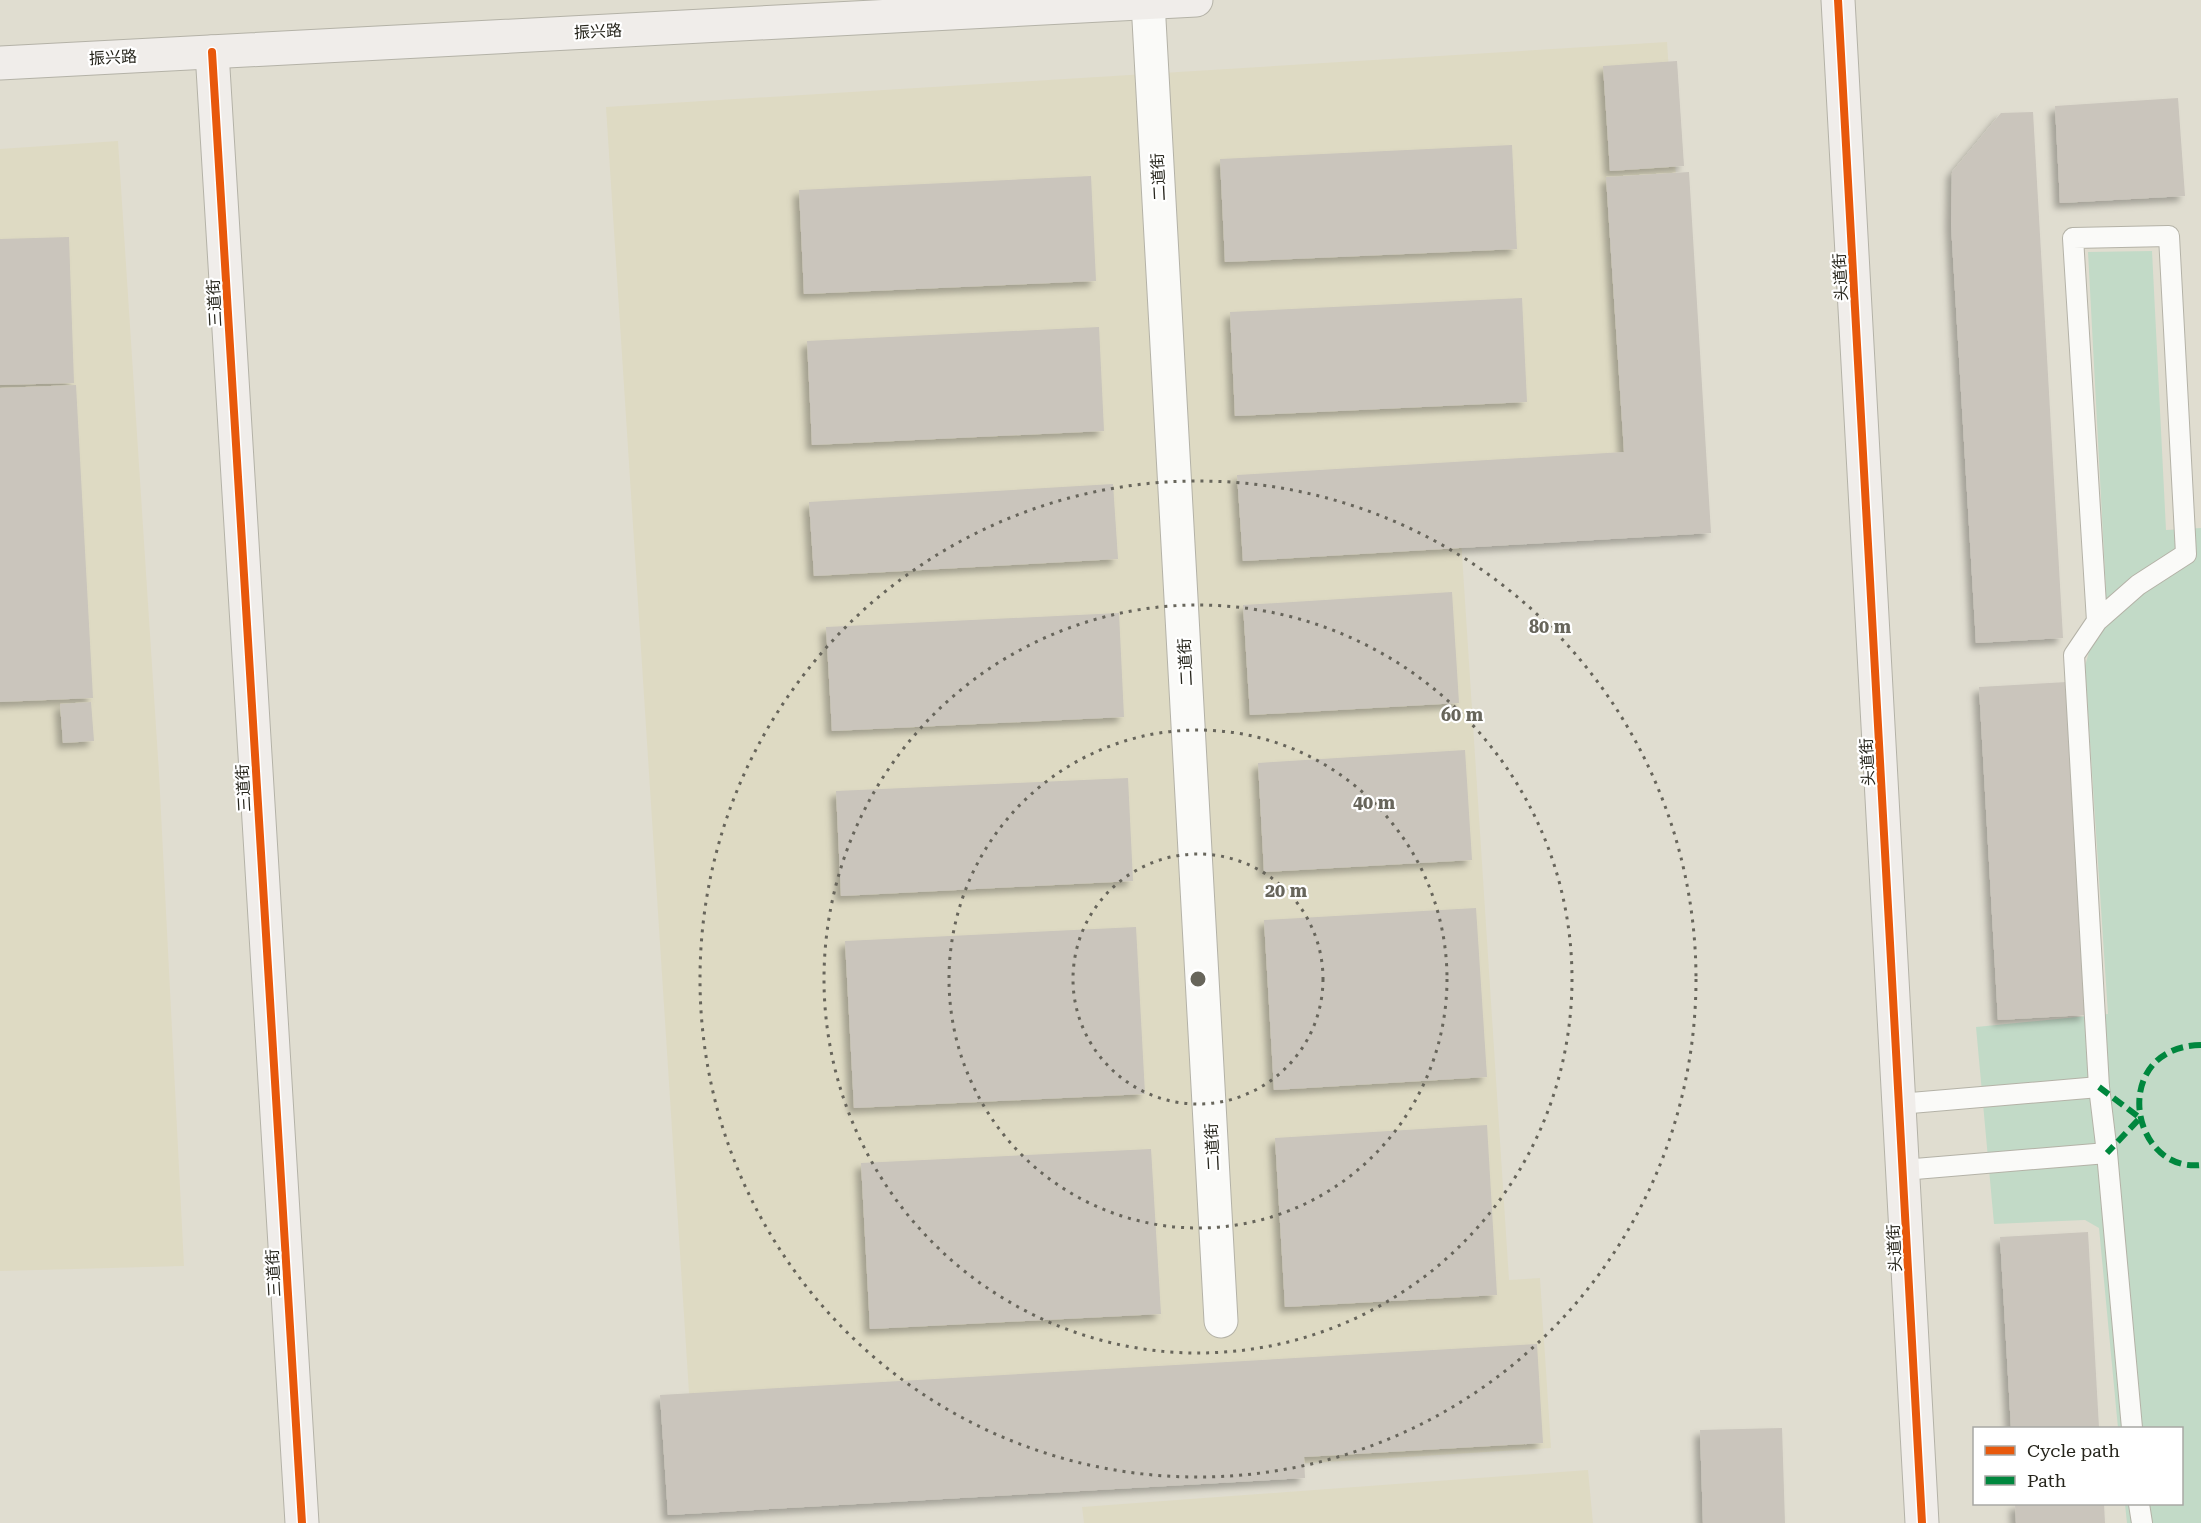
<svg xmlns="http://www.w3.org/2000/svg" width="2201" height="1523" viewBox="0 0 2201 1523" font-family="'Roboto Serif','Noto Sans SC',serif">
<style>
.built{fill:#dedac3}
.green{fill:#c2dac7}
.building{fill:#cac5bc;filter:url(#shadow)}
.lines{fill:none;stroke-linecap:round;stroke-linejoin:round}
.lane-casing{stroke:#b4b2a7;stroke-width:22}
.street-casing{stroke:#b4b2a7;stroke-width:35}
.secondary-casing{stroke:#b4b2a7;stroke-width:35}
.lane{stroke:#fafaf8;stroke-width:20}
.street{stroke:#fafaf8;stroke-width:33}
.secondary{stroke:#f0edea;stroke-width:33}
.quiet{stroke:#00873e;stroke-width:6;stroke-dasharray:12 6;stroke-linecap:butt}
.cycleway-casing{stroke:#fff;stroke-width:11}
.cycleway{stroke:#e8590c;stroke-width:8}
.ring{fill:none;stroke:#67655b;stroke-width:3;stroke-dasharray:3 6}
.labels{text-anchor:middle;stroke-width:4.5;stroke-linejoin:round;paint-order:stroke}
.street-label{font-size:16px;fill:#26251c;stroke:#fff}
.centre{fill:#67655b;stroke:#fff;stroke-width:3}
.ring-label{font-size:18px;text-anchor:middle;font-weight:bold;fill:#67655b;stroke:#fff;stroke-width:4.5;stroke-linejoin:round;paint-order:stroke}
</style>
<defs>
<filter id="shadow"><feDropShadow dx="-5.5" dy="5.5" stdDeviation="3" flood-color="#0004"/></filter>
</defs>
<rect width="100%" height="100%" fill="#e0ddd0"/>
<g class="built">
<polygon points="1667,42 1699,524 1461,539 1509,1280 1540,1278 1551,1448 696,1501 606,107"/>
<polygon points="118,141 159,773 184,1266 0,1271 0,149"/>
<polygon points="1588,1470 1593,1523 1084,1523 1082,1507"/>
</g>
<polygon class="green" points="2152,251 2166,530 2201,528 2201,1523 2127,1523 2125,1504 2182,1504 2182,1428 2118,1428 2099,1228 2085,1220 1994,1224 1976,1027 2108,1014 2085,666 2106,592 2088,252"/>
<g class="building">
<polygon points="1677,61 1684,166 1610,171 1603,66"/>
<polygon points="2178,98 2185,196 2060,203 2055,106"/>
<polygon points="2033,112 2063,638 1976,643 1951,224 1952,172 2001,113"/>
<polygon points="1512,145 1517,249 1225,262 1220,159"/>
<polygon points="1689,172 1711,533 1243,561 1237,475 1624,452 1606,177"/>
<polygon points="1091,176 1096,281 804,294 799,190"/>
<polygon points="69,237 74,383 0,385 0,239"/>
<polygon points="1522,298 1527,402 1235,416 1230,312"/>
<polygon points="1099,327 1104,431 812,445 807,341"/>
<polygon points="76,385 93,698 0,702 0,388"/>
<polygon points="1113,484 1118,559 814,576 809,502"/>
<polygon points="1452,592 1459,703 1250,715 1243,605"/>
<polygon points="1119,613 1124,717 832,731 826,627"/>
<polygon points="2067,682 2086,1015 1998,1020 1979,687"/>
<polygon points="91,702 94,741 63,743 60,704"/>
<polygon points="1465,750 1472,860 1264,872 1258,763"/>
<polygon points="1128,778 1133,881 841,896 836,791"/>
<polygon points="1476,908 1487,1077 1274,1090 1264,920"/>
<polygon points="1136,927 1145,1094 854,1108 845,941"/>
<polygon points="1487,1125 1497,1295 1285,1307 1275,1138"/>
<polygon points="1151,1149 1161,1314 870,1329 861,1163"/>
<polygon points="2088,1232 2099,1428 2011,1428 2000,1237"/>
<polygon points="1537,1344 1543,1443 1304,1457 1305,1478 668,1515 660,1395"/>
<polygon points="1782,1428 1785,1523 1703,1523 1700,1430"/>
<polygon points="2015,1504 2104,1504 2105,1523 2016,1523"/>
</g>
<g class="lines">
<g class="lane-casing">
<g id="lane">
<polyline points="2097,621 2073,238 2169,236 2186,554 2138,585 2097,621 2074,655 2099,1087 2107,1153 2132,1428"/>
<polyline points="1899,1104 2099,1087"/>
<polyline points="1903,1170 2107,1153"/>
<polyline points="2139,1504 2142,1523"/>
</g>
</g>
<g class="street-casing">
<polyline id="street" points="1148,2 1221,1321"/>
</g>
<g class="secondary-casing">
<g id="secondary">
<polyline points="1838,0 1922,1523"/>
<polyline points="212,52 302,1523"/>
<polyline points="0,63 1196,0"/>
</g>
</g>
<use href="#lane" class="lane"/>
<use href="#street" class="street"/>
<use href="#secondary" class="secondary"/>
<g class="quiet">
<path d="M2201,1045c-92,2 -72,128 0,120"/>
<polyline points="2099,1087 2140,1118 2107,1153"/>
</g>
<g class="cycleway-casing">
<g id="cycleway">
<polyline points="1838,0 1922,1523"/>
<polyline points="212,52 302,1523"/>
</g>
</g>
<use href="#cycleway" class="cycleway"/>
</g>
<g class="ring">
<circle cx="1198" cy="979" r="125"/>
<circle cx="1198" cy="979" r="249"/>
<circle cx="1198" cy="979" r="374"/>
<circle cx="1198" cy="979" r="498"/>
</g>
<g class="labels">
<g class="street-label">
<text transform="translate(598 31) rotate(-3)" y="6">振兴路</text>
<text transform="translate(113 57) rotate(-3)" y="6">振兴路</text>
<text transform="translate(1158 177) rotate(-93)" y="6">二道街</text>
<text transform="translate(1840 277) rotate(-93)" y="6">头道街</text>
<text transform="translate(214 303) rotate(-93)" y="6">三道街</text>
<text transform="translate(1185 662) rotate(-93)" y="6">二道街</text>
<text transform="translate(1867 762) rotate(-93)" y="6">头道街</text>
<text transform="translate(243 788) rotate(-93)" y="6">三道街</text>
<text transform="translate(1212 1147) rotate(-93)" y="6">二道街</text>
<text transform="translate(1894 1248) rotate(-93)" y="6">头道街</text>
<text transform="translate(273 1273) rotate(-93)" y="6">三道街</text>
</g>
</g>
<circle cx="1198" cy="979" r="9" class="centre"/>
<g class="ring-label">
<text x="1550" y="633">80 m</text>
<text x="1462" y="721">60 m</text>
<text x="1374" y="809">40 m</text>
<text x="1286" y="897">20 m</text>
</g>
<rect x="1973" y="1427" width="210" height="78" fill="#ffffff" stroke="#a8a8a4" stroke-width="1.5"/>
<rect x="1985" y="1446" width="30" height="9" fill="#e8590c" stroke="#a8a8a4" stroke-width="1.5"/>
<text x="2027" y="1457" font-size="18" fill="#26251c">Cycle path</text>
<rect x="1985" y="1476" width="30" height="9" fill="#00873e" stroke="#a8a8a4" stroke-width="1.5"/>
<text x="2027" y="1487" font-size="18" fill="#26251c">Path</text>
</svg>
